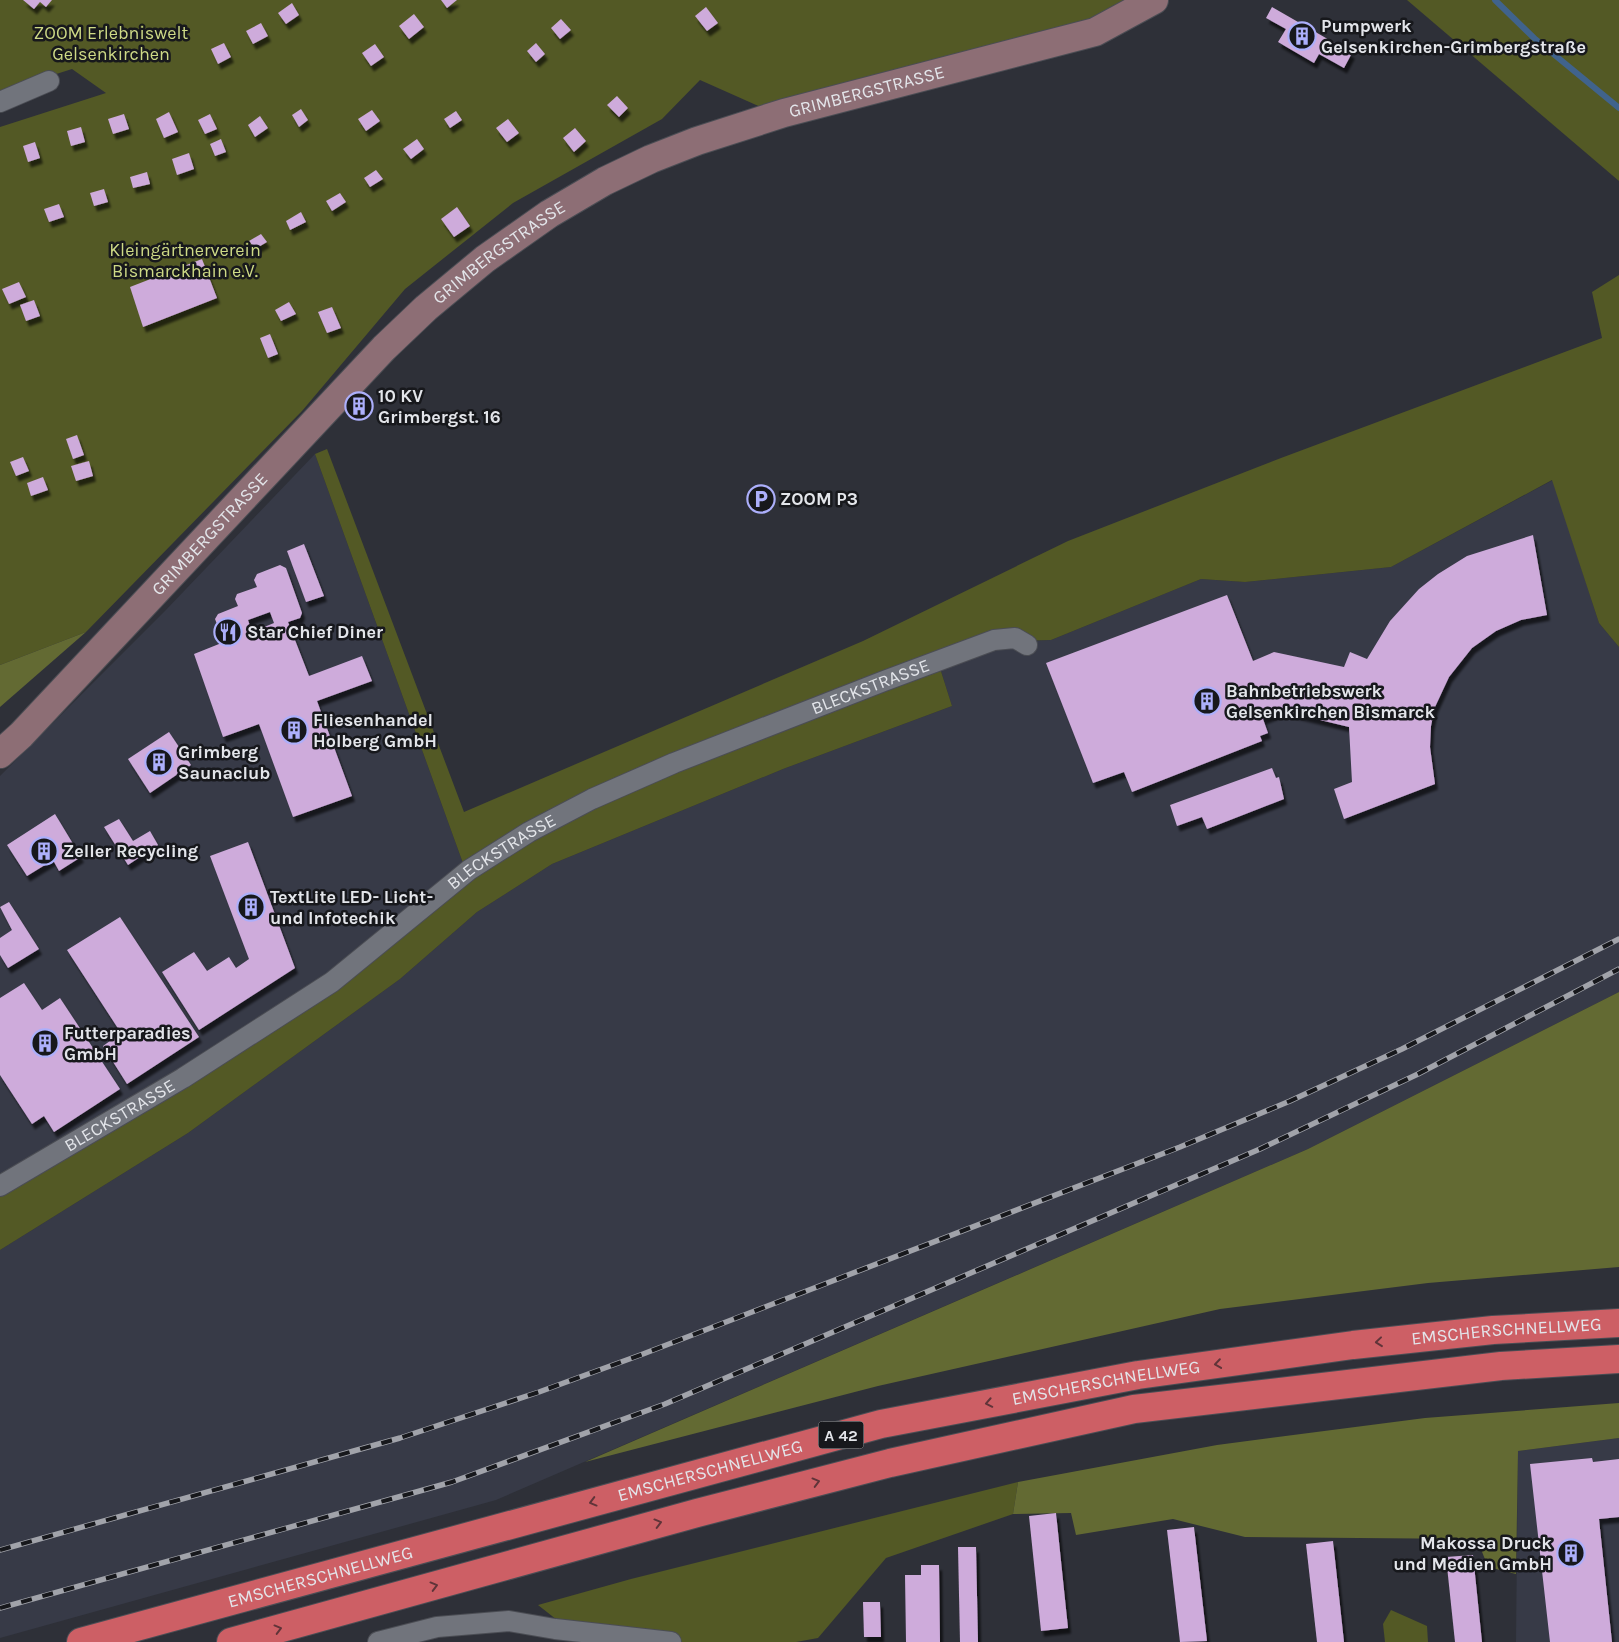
<svg xmlns="http://www.w3.org/2000/svg" width="1619" height="1642" viewBox="0 0 1619 1642" font-family="Karla,sans-serif">
<style>
.built{fill:#373a47}
.green{fill:#535925}
.forest{fill:#636a33}
.lines{fill:none;stroke-linecap:round;stroke-linejoin:round}
.stream{stroke:#40638c;stroke-width:6}
.building{fill:#ceabdb;fill-rule:evenodd;filter:url(#shadow)}
.street-casing{stroke:#4b4d54;stroke-width:22}
.secondary-casing{stroke:#4b4d54;stroke-width:30}
.highway-casing{stroke:#4b4d54;stroke-width:30}
.street{stroke:#71747c;stroke-width:20}
.secondary{stroke:#8d6e75;stroke-width:28}
.highway{stroke:#cd5f65;stroke-width:28}
.rail-casing{stroke:#a1a3aa;stroke-width:5.5}
.rail{stroke:#17181c;stroke-width:4;stroke-dasharray:11;stroke-linecap:butt}
.oneway{stroke:#603439}
.labels{text-anchor:middle;stroke-width:5;stroke-linejoin:round;paint-order:stroke}
.shield{fill:#17181c;stroke:#a6a8ac;stroke-width:1}
.shield-label{font-size:16px;font-weight:bold;fill:#e3e5ea}
.poi-label{font-size:18px;font-weight:bold;fill:#e3e5ea;stroke:#17181c;text-anchor:start}
.park-label{font-size:18px;fill:#ceda86;stroke:#17181c}
.street-label{font-size:18px;fill:#e3e5ea;stroke:#17181c}
</style>
<defs>
<filter id="shadow"><feDropShadow dx="3" dy="5.5" stdDeviation="1" flood-color="#0009"/></filter>
</defs>
<rect width="100%" height="100%" fill="#2e3038"/>
<g class="built">
<polygon points="315,454 464,866 329,977 0,1180 0,776 164,612"/>
<polygon points="1553,480 1599,623 1619,647 1619,992 1308,1149 496,1500 0,1638 0,1250 188,1133 400,979 477,912 552,864 783,769 952,706 939,665 1015,641 1051,640 1201,579 1245,582 1391,567"/>
<polygon points="1619,1438 1619,1642 1516,1642 1518,1451"/>
</g>
<g class="green">
<polygon points="0,0 1135,0 1089,25 765,109 700,80 662,119 513,203 405,289 302,411 86,632 0,665 0,127 106,93 72,69 0,92"/>
<polygon points="1407,0 1619,0 1619,181"/>
<polygon points="1619,275 1619,647 1599,623 1552,480 1391,567 1245,582 1201,579 1051,640 1015,641 939,665 952,706 783,769 552,864 477,912 400,979 188,1133 0,1250 0,1189 332,988 464,866 315,454 327,449 464,812 863,641 1068,541 1281,458 1602,338 1592,292"/>
<polygon points="1018,1482 1013,1514 886,1558 818,1638 796,1642 585,1642 538,1605 631,1579"/>
<polygon points="1391,1610 1427,1626 1428,1642 1385,1642 1383,1624"/>
</g>
<g class="forest">
<polygon points="86,632 0,707 0,665"/>
<polygon points="1619,992 1619,1267 1428,1283 1220,1309 878,1386 585,1462 1308,1149"/>
<polygon points="1619,1403 1619,1438 1518,1451 1516,1574 1488,1567 1477,1539 1245,1537 1173,1519 1076,1535 1071,1513 1013,1514 1018,1482 1217,1445 1425,1418"/>
</g>
<g class="lines">
<polyline class="stream" points="1495,0 1534,38 1619,108"/>
</g>
<g class="building">
<polygon points="23,0 52,0 46,7 40,2 34,9"/>
<polygon points="441,0 457,0 447,8"/>
<polygon points="292,3 299,15 286,24 278,13"/>
<polygon points="706,7 718,23 707,31 695,16"/>
<polygon points="1272,7 1352,53 1344,68 1319,54 1314,63 1278,42 1286,29 1266,18"/>
<polygon points="414,14 424,27 409,39 399,26"/>
<polygon points="561,19 571,30 560,39 551,28"/>
<polygon points="261,23 268,36 253,44 246,31"/>
<polygon points="224,43 231,57 218,64 211,49"/>
<polygon points="536,43 545,54 536,62 527,51"/>
<polygon points="375,44 384,57 371,66 362,53"/>
<polygon points="617,96 628,108 619,117 607,105"/>
<polygon points="301,109 308,120 299,127 292,115"/>
<polygon points="372,110 380,121 366,131 358,119"/>
<polygon points="456,111 462,120 450,128 444,119"/>
<polygon points="169,112 178,132 164,138 156,119"/>
<polygon points="124,114 129,129 113,134 108,119"/>
<polygon points="210,114 217,129 205,134 198,120"/>
<polygon points="260,116 268,128 255,137 248,125"/>
<polygon points="508,119 519,133 507,142 496,128"/>
<polygon points="81,127 85,142 71,146 67,131"/>
<polygon points="575,128 586,141 574,152 563,138"/>
<polygon points="221,139 226,152 215,156 210,144"/>
<polygon points="417,139 424,149 411,159 403,149"/>
<polygon points="35,142 40,158 28,162 23,146"/>
<polygon points="189,153 194,169 177,175 172,159"/>
<polygon points="376,170 383,179 370,187 364,178"/>
<polygon points="147,172 150,184 133,188 130,177"/>
<polygon points="104,189 108,202 94,206 90,193"/>
<polygon points="340,193 346,202 332,211 326,201"/>
<polygon points="59,204 64,217 49,222 44,209"/>
<polygon points="457,207 470,226 454,237 441,219"/>
<polygon points="301,212 306,222 290,230 286,221"/>
<polygon points="261,234 267,242 255,249 249,241"/>
<polygon points="202,259 217,298 143,327 130,287"/>
<polygon points="19,282 26,297 9,304 2,289"/>
<polygon points="34,300 40,316 26,321 20,305"/>
<polygon points="289,302 296,314 281,321 275,310"/>
<polygon points="332,307 341,328 327,333 318,312"/>
<polygon points="270,334 278,354 268,358 260,338"/>
<polygon points="77,435 84,455 73,459 66,439"/>
<polygon points="23,457 29,471 16,476 10,462"/>
<polygon points="89,461 93,476 76,481 71,466"/>
<polygon points="43,477 48,490 31,496 27,483"/>
<polygon points="1533,535 1547,615 1521,620 1496,631 1472,648 1449,677 1435,707 1431,726 1430,747 1435,784 1344,819 1334,789 1352,782 1349,727 1283,711 1263,719 1268,733 1260,736 1262,741 1132,792 1124,772 1093,783 1046,663 1227,595 1253,661 1274,652 1344,667 1350,652 1367,659 1390,621 1419,589 1438,574 1467,556"/>
<polygon points="304,544 324,596 306,602 287,551"/>
<path d="M280,565l6,3 16,45 -2,5 -12,4 21,54 53,-20 10,25 -55,20 35,95 -59,21 -34,-93 -36,13 -29,-83 30,-12 -9,-23 3,-5 20,-8 -3,-7 2,-5 20,-7 -3,-7 3,-6zM270,612l4,11 -22,9 -4,-12z"/>
<polygon points="169,732 191,765 150,793 128,759"/>
<polygon points="1272,768 1276,778 1279,777 1284,799 1207,829 1202,817 1177,826 1170,805"/>
<polygon points="55,814 81,857 59,871 53,860 27,876 7,845"/>
<polygon points="119,819 133,841 150,831 158,845 128,865 104,827"/>
<polygon points="248,842 295,968 199,1030 162,972 194,952 207,971 229,957 236,968 249,959 210,856"/>
<polygon points="9,902 39,949 8,968 0,955 0,938 12,930 0,907"/>
<polygon points="120,917 199,1037 127,1084 103,1046 121,1033 67,950"/>
<polygon points="24,983 42,1010 60,998 120,1089 54,1132 44,1116 32,1124 0,1075 0,998"/>
<polygon points="1592,1458 1593,1462 1619,1459 1619,1517 1599,1519 1612,1642 1550,1642 1530,1464"/>
<polygon points="1056,1513 1068,1628 1041,1631 1029,1516"/>
<polygon points="1194,1527 1207,1641 1180,1642 1167,1530"/>
<polygon points="1333,1541 1344,1642 1317,1642 1306,1544"/>
<polygon points="958,1547 976,1547 978,1642 960,1642"/>
<polygon points="1473,1555 1482,1642 1455,1642 1446,1557"/>
<polygon points="921,1565 939,1565 940,1642 906,1642 905,1575 921,1575"/>
<polygon points="863,1602 880,1602 881,1637 864,1637"/>
</g>
<g class="lines">
<g class="street-casing">
<g id="street">
<polyline points="0,102 49,81"/>
<path id="s1" d="M0,1186l183,-108 149,-96 137,-112 60,-38 63,-33 82,-36 210,-82 110,-41 21,-2 12,7"/>
<polyline points="378,1642 437,1627 509,1621 555,1629 671,1642"/>
</g>
</g>
<g class="secondary-casing">
<g id="secondary">
<path id="s2" d="M0,754l21,-19 363,-387 42,-40 59,-49 64,-45 56,-33 46,-22 46,-18 87,-28 311,-81 59,-32"/>
</g>
</g>
<g class="highway-casing">
<g id="highway">
<path id="s3" d="M81,1642l800,-218 257,-49 215,-30 140,-15 126,-7"/>
<polyline points="231,1642 697,1513 890,1463 1134,1409 1501,1366 1619,1359"/>
</g>
</g>
<use href="#street" class="street"/>
<use href="#secondary" class="secondary"/>
<use href="#highway" class="highway"/>
<g class="rail-casing">
<g id="rail">
<polyline points="0,1550 400,1438 539,1392 643,1354 1180,1147 1290,1101 1402,1049 1619,939"/>
<polyline points="0,1608 452,1482 665,1404 1260,1149 1418,1074 1619,969"/>
</g>
</g>
<use href="#rail" class="rail"/>
</g>
<defs><path id="oneway-chevron" d="M-2-3.5L2.5 0L-2 3.5" fill="none" stroke-width="1.6" stroke-linecap="round" stroke-linejoin="round" transform="scale(1.25)"/></defs>
<g class="oneway">
<use href="#oneway-chevron" transform="translate(1379 1342) rotate(174)"/>
<use href="#oneway-chevron" transform="translate(1218 1364) rotate(172)"/>
<use href="#oneway-chevron" transform="translate(989 1403) rotate(169)"/>
<use href="#oneway-chevron" transform="translate(816 1482) rotate(-15)"/>
<use href="#oneway-chevron" transform="translate(593 1502) rotate(165)"/>
<use href="#oneway-chevron" transform="translate(658 1523) rotate(-15)"/>
<use href="#oneway-chevron" transform="translate(434 1586) rotate(-15)"/>
<use href="#oneway-chevron" transform="translate(278 1629) rotate(-15)"/>
</g>
<defs>
<g id="building-ring" transform="scale(1.4375)"><circle r="9.5" fill="#17181c" stroke="#acaffb" stroke-width="1.5"/><path d="M-4-6H4V6H1V3H-1V6H-4ZM-2.5-4.3h1.7v1.8h-1.7ZM.8-4.3h1.7v1.8H.8ZM-2.5-1h1.7V.8h-1.7ZM.8-1h1.7V.8H.8Z" fill="#acaffb"/></g>
<g id="parking-ring" transform="scale(1.4375)"><circle r="9.5" fill="#17181c" stroke="#acaffb" stroke-width="1.5"/><path d="M-3.5-5.5H1a3.5 3.5 0 0 1 0 7H-1V5.5H-3.5ZM-1-3.4V-.6H.8a1.4 1.4 0 0 0 0-2.8Z" fill="#acaffb"/></g>
<g id="restaurant-ring" transform="scale(1.4375)"><circle r="9.5" fill="#17181c" stroke="#acaffb" stroke-width="1.5"/><path d="M-5-6h1v4h1v-4h1v4h1v-4h1v5L-1.5 .5V6h-2V.5L-5-1ZM5-6V6H3V1.5H1.5Q1.5-4 5-6Z" fill="#acaffb"/></g>
</defs>
<g fill-rule="evenodd">
<use href="#building-ring" x="1302" y="36"/>
<use href="#building-ring" x="359" y="406"/>
<use href="#parking-ring" x="761" y="499"/>
<use href="#restaurant-ring" x="228" y="632"/>
<use href="#building-ring" x="1207" y="701"/>
<use href="#building-ring" x="294" y="730"/>
<use href="#building-ring" x="159" y="762"/>
<use href="#building-ring" x="44" y="851"/>
<use href="#building-ring" x="251" y="907"/>
<use href="#building-ring" x="45" y="1043"/>
<use href="#building-ring" x="1571" y="1553"/>
</g>
<g class="labels">
<rect class="shield" x="818.5" y="1421.5" width="45" height="27" rx="4"/>
<g class="shield-label">
<text x="841" y="1441">A 42</text>
</g>
<g class="poi-label">
<text x="1321" y="32">Pumpwerk<tspan x="1321" dy="21">Gelsenkirchen-Grimbergstraße</tspan></text>
<text x="378" y="402">10 KV<tspan x="378" dy="21">Grimbergst. 16</tspan></text>
<text x="780" y="505">ZOOM P3</text>
<text x="247" y="638">Star Chief Diner</text>
<text x="1226" y="697">Bahnbetriebswerk<tspan x="1226" dy="21">Gelsenkirchen Bismarck</tspan></text>
<text x="313" y="726">Fliesenhandel<tspan x="313" dy="21">Holberg GmbH</tspan></text>
<text x="178" y="758">Grimberg<tspan x="178" dy="21">Saunaclub</tspan></text>
<text x="63" y="857">Zeller Recycling</text>
<text x="270" y="903">TextLite LED- Licht-<tspan x="270" dy="21">und Infotechik</tspan></text>
<text x="64" y="1039">Futterparadies<tspan x="64" dy="21">GmbH</tspan></text>
<text x="1552" y="1549" text-anchor="end">Makossa Druck<tspan x="1552" dy="21">und Medien GmbH</tspan></text>
</g>
<g class="park-label">
<text x="111" y="39">ZOOM Erlebniswelt<tspan x="111" dy="21">Gelsenkirchen</tspan></text>
<text x="185" y="256">Kleingärtnerverein<tspan x="185" dy="21">Bismarckhain e.V.</tspan></text>
</g>
<g class="street-label">
<text dy="6" stroke="none"><textPath href="#s2" startOffset="1114">GRIMBERGSTRASSE</textPath></text>
<text dy="6" stroke="none"><textPath href="#s2" startOffset="709">GRIMBERGSTRASSE</textPath></text>
<text dy="6" stroke="none"><textPath href="#s2" startOffset="304">GRIMBERGSTRASSE</textPath></text>
<text dy="6" stroke="none"><textPath href="#s1" startOffset="1009">BLECKSTRASSE</textPath></text>
<text dy="6" stroke="none"><textPath href="#s1" startOffset="604">BLECKSTRASSE</textPath></text>
<text dy="6" stroke="none"><textPath href="#s1" startOffset="139">BLECKSTRASSE</textPath></text>
<text dy="6" stroke="none"><textPath href="#s3" startOffset="1462">EMSCHERSCHNELLWEG</textPath></text>
<text dy="6" stroke="none"><textPath href="#s3" startOffset="1058">EMSCHERSCHNELLWEG</textPath></text>
<text dy="6" stroke="none"><textPath href="#s3" startOffset="652">EMSCHERSCHNELLWEG</textPath></text>
<text dy="6" stroke="none"><textPath href="#s3" startOffset="248">EMSCHERSCHNELLWEG</textPath></text>
</g>
</g>
</svg>
